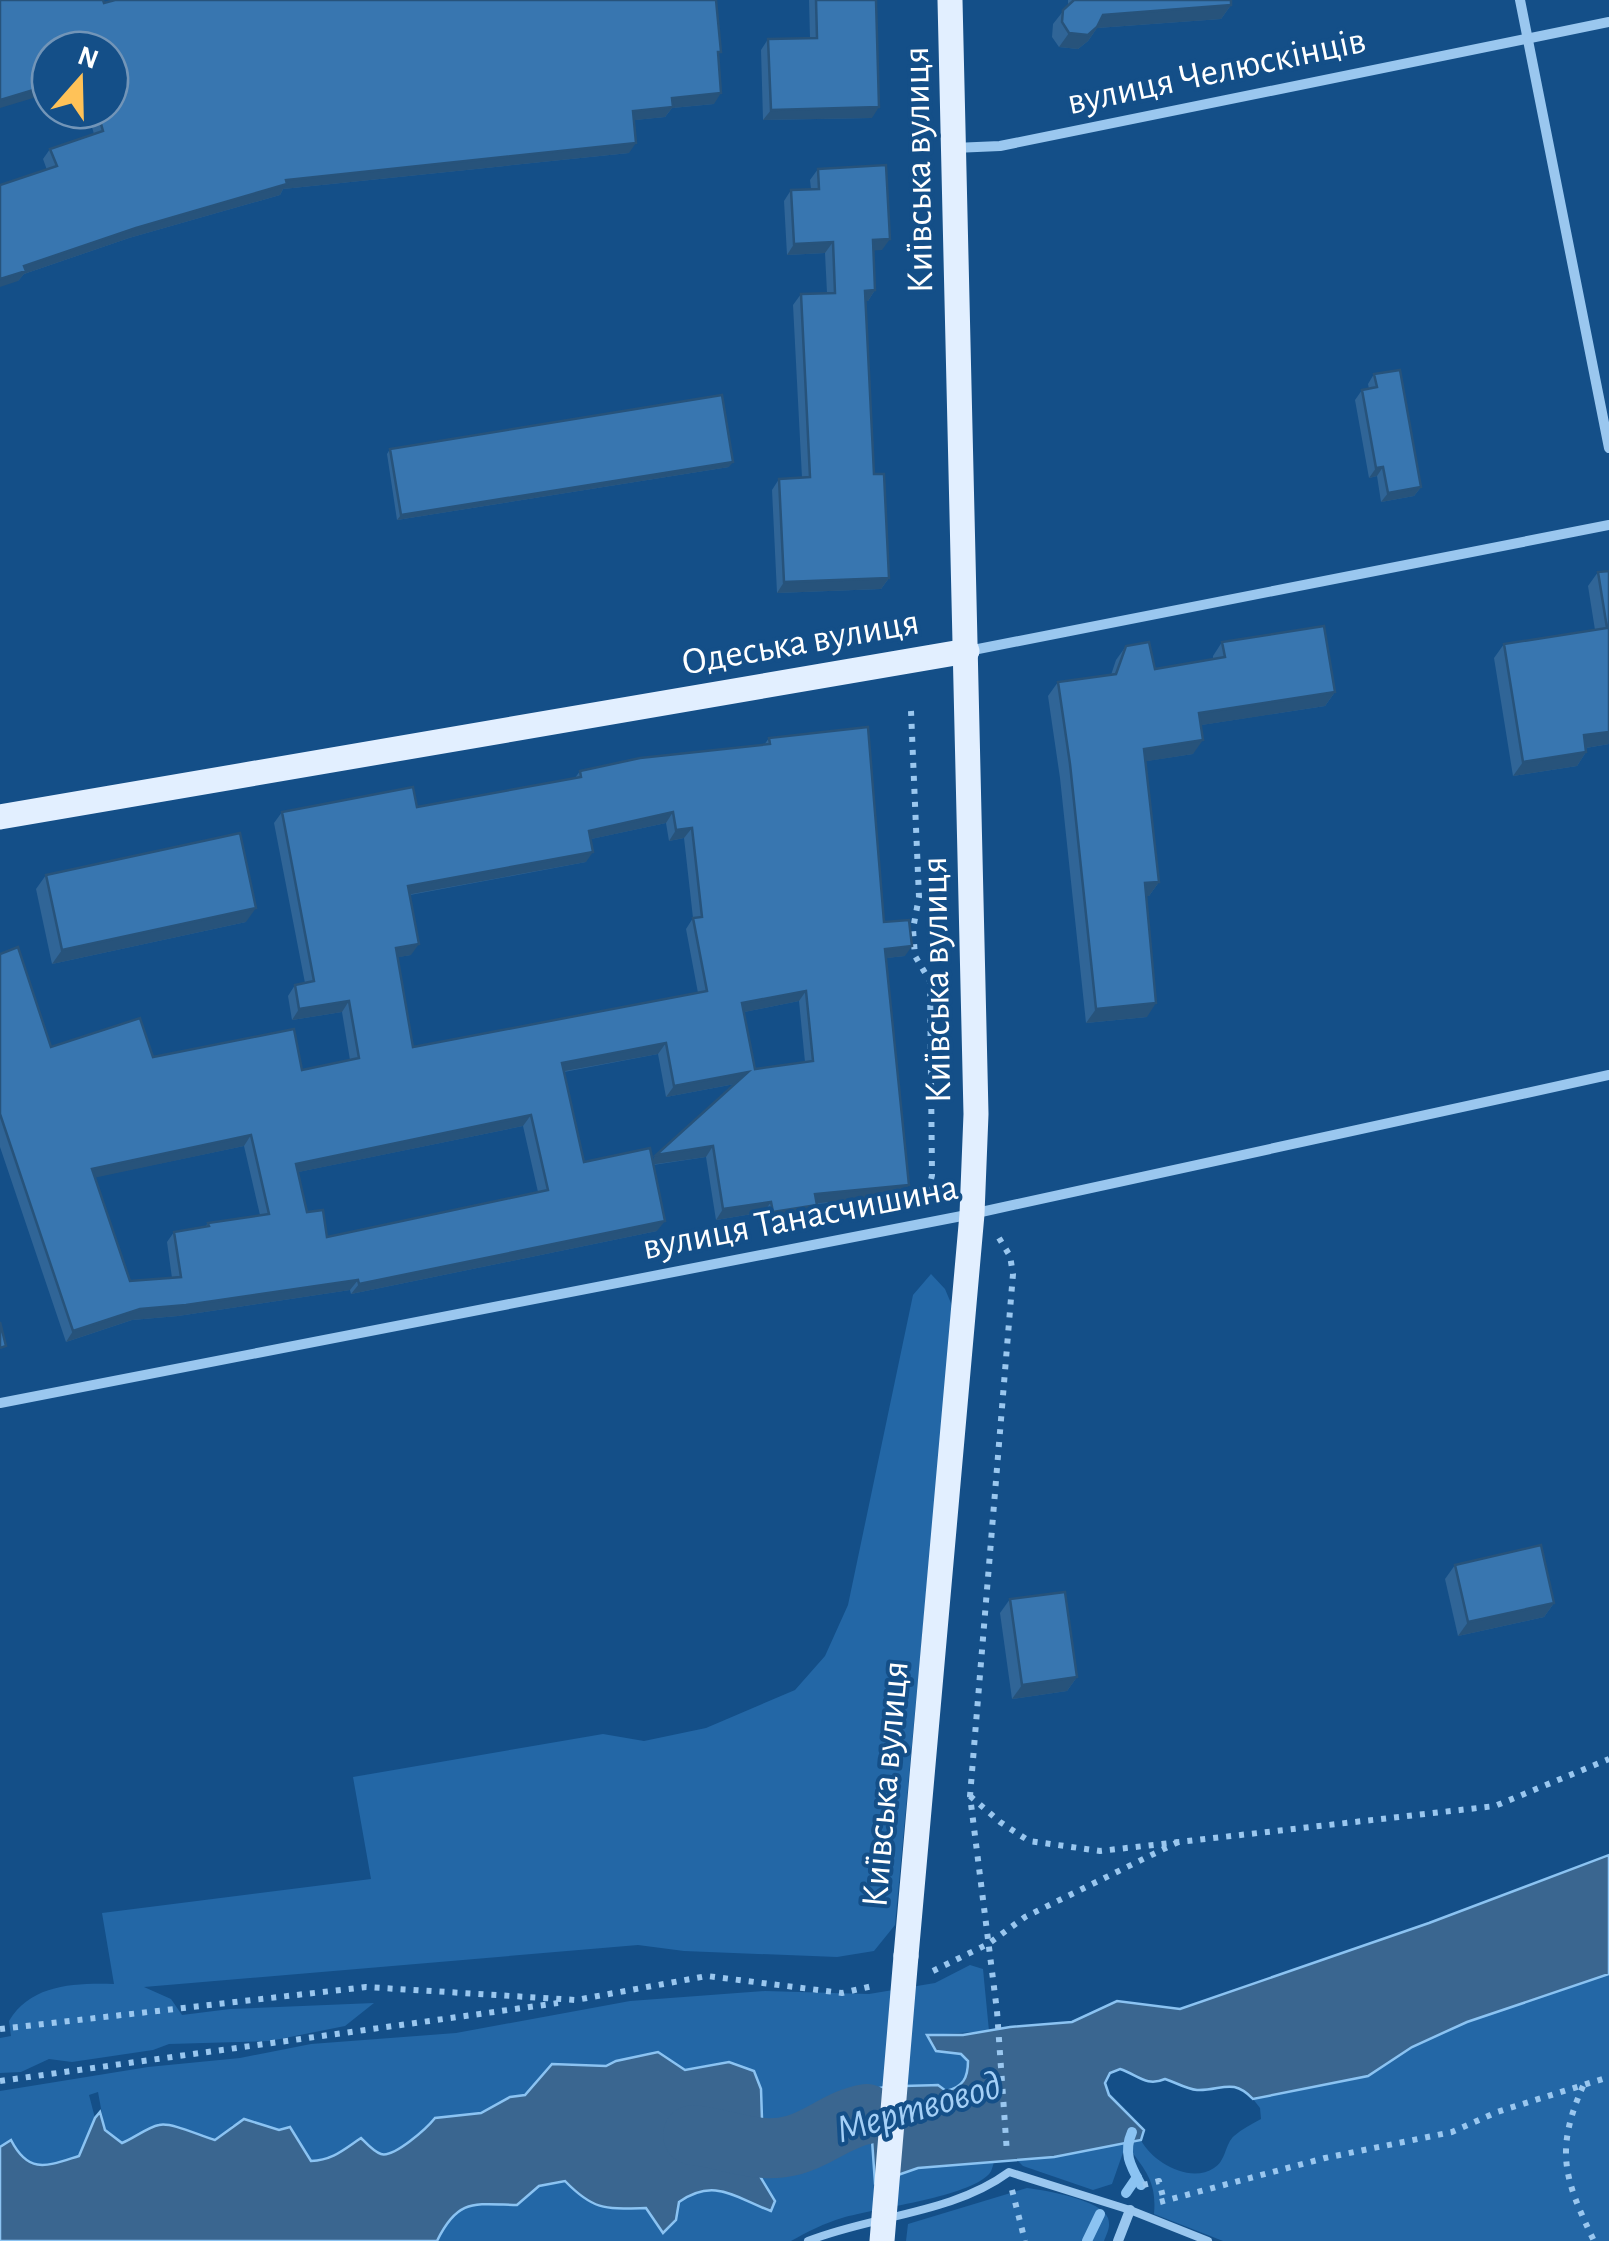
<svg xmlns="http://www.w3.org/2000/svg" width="1609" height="2241" viewBox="0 0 1609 2241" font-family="'Alegreya Sans',sans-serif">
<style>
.green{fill:#2367a6}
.water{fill:#3a6690;stroke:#8bc3f2;stroke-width:2.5}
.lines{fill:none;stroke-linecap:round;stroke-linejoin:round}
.stream{stroke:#8bc3f2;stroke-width:10}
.river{stroke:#3a6690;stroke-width:60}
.path{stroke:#9ac7ef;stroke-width:6;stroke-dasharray:5 8;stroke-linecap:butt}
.lane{stroke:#9ac7ef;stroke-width:8}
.street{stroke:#9ac7ef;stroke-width:10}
.primary{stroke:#e2efff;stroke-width:25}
.primary-bridge{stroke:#e2efff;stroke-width:25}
.wall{fill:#306597;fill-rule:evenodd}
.shaded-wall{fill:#27537b}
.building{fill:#3876b0;stroke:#27537b;stroke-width:2.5;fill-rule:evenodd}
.labels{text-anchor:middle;stroke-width:8;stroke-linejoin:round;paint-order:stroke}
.street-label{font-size:38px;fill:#fff;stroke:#144f88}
.water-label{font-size:40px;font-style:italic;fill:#a5d0f7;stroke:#144f88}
</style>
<rect width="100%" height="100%" fill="#144f88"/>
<g class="green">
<path d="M931,1274l14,15 8,19 -58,617 -21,26 -37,6 -153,-6 -46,-6 -494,42 27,12 11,16 48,-6 144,-6 -29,23 -75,15 -101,3 -16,6 -81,12 -23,-3 -28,13 -21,1v-35l11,-2 -2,-15c22,-37 66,-38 105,-37l-12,-71 269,-34 -18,-102 250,-43 41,7 62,-13 89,-38 30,-34 23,-51 65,-310z"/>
<path d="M970,1965l13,4 6,62 -60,4 20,19h12l7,7c0,17 -5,26 -22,31l-77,-2c-25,21 -57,51 -92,47l-16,-18v-30l-7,-18 -25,-9 -44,8 -27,-18 -42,9 -10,5 -53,-2 -28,31c-17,3 -27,12 -44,17 -35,12 -62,23 -94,43l-35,-11 -25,16 -16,1c-19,-35 -43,-38 -79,-36 -21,31 -39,2 -65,-1 -14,-1 -31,13 -45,19l-17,-13 -7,-38 -9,3 6,23 -15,38c-33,9 -51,19 -69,-16l-11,7v-56l148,-24 92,-9 71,-14 145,-11 174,-32 135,-10 104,3 66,-11z"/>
<path d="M1609,1974v267h-386l-69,-27c3,-33 -9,-44 -28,-70l-14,40 -19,6 -70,-24 -6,-6 37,-3 87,-17c11,22 49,44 73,28 12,-7 11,-24 20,-32 8,-7 18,-12 27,-17l-1,-11 -7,-9 115,-23 44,-29 55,-25z"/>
<path d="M848,2125c30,8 24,32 28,58l42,-15 76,-6c-2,6 -2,10 -7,14 -25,22 -111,32 -145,42 -17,5 -35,14 -51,23h-354c21,-43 37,-37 80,-36l22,-19 26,-5c29,30 41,28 81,27l17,25 13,-13 3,-18c36,-26 56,-3 92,9l4,-10 -20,-33 4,-12 16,-8 30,-4z"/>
<path d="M1027,2188c18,2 75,12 81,30 3,9 -1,15 -4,23h-198l2,-17z"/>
</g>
<path class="water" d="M1609,1855v119l-142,48 -55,25 -44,29 -115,23c-21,-22 -31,-8 -56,-9 -11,-1 -22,-8 -32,-11 -19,8 -27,-4 -45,-10l-10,4 -5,10 4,12 35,35 -3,10 -87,17 -136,11 -43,15 -3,-43 -9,-11 -23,-3c-24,20 -55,16 -81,30l-4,12 20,33 -4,10c-36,-13 -56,-34 -92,-9l-3,18 -13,13 -17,-25c-40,1 -52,3 -81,-27l-26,5 -22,19c-43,-1 -59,-7 -80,36h-437v-94l11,-7c18,35 36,26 68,16l16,-38 5,-6 5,18 17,13c12,-5 26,-16 37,-18 13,-3 41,11 56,15l29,-21 35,11 11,-3 21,34c22,-1 32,-11 50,-23 5,5 13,14 20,16 13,4 46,-26 54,-36l46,-5 29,-16 15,-2 27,-31 54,2 10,-5 42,-9 27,18 44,-8 25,9 7,18 1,30 15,18c39,5 59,-29 89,-45 14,-8 54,-6 72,-7l8,6c17,-4 22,-13 22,-30l-7,-7 -25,-3 -9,-16h36l47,-8 62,-5 45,-21 63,8 249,-86z"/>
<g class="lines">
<g class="stream">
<path d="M1132,2132c-9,21 -2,33 9,53"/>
<polyline points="1126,2193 1137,2177"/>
<polyline points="1087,2241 1100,2214"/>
</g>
<path class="river" d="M693,2135c36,4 64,20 101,10 26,-7 46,-27 73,-31"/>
<g class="path">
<polyline points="911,711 919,897 913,929 915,956 930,981 932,1175 928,1193 915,1205"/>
<polyline points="999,1238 1010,1256 1013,1274 970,1796 997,2011 1007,2153"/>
<polyline points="970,1796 1000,1822 1029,1841 1100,1851 1495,1806 1609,1759"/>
<polyline points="933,1971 988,1944 1025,1917 1182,1840"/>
<polyline points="0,2029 366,1987 576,2000 707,1976 842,1993 877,1985"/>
<polyline points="0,2081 558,2003"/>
<path d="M1583,2086c-29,66 -18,94 11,155"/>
<polyline points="1143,2185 1159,2181 1164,2201"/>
<polyline points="1012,2190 1025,2241"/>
<polyline points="1160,2202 1325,2158 1452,2132 1497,2112 1609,2077"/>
</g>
<path class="lane" d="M808,2241c65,-26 144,-27 201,-69l121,38 78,31"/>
<g class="street">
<polyline points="1520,0 1609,448"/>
<polyline points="954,148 1000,146 1609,22"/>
<polyline points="968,651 1609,525"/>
<polyline points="0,1403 972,1214 1609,1075"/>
<polyline points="1118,2241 1130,2210"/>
</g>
<g class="primary">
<polyline points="0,817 967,651"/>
<polyline points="906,1956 972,1214 976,1114 950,0"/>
</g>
<polyline class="primary-bridge" points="882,2241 906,1956"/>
</g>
<g class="wall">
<polygon points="809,0 876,0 872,118 763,120 761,50 768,39 810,38"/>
<polygon points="1068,0 1231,0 1231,5 1221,19 1097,28 1088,41 1078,49 1059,47 1052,37 1053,24 1068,5"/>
<polygon points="104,3 718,57 714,104 672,108 665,117 634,120 629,153 283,189 280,195 129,238 24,274 18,281 47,170 43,159 50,149 94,134 87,110 110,110"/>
<polygon points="818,169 882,250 873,250 875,290 868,301 866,301 874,474 889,578 881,589 777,593 772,490 779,479 802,478 793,305 801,294 827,293 825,253 787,255 784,201 791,190 811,189 810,180"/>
<polygon points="1374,374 1421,487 1414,496 1381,502 1377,476 1369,478 1355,400 1362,390 1369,389 1368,384"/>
<polygon points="390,449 729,467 397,520 387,454"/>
<polygon points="1609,571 1609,744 1586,748 1586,752 1577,766 1513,776 1494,658 1504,644 1595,630 1588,586 1598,572"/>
<polygon points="1222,642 1335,692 1325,706 1201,725 1193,754 1146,761 1159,882 1149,896 1146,896 1147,1017 1086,1023 1060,778 1048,696 1058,682 1111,675 1116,660 1126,646 1155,669 1213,659 1213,656"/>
<path d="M769,738l136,218 -19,2 15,238 -84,8 -7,12 -45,7 -1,-11 -48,8 -10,-63 -53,8 4,66 -306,63 -1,-4 -172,26 -46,4 -66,22 -66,-195v-193l51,93 251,23 48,-10 -8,-48 -50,8 -4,-24 7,-11 10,-2 -31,-160 8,-11 135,-5 158,-29 5,-7 184,-26zM666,823l3,18 15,-3 9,80 -7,11 12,64 -285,54 -15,-90 13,-2 -1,-60 176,-33 5,-23zM799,1001l6,61 -50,7 -11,-57zM658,1054l8,43 69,-13 -79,71 -3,5 -69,2 -20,-90zM523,1126l15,66 -211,45 -20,-25 -9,-40zM244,1146l16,69 -52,8 -3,4 -31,5 -7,10 5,36 -42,3 -35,-104z"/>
<polygon points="46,875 246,922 52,964 36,889"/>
<polygon points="1455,1565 1554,1603 1544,1617 1458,1636 1445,1579"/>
<polygon points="1010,1599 1077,1677 1067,1691 1012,1699 1000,1613"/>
</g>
<g class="shaded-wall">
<polygon points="1231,5 1221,19 1097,28 1088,41 1078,49 1059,47 1069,33 1103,15"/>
<polygon points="50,85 50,93 0,108 0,100"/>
<polygon points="721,93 714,104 672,108 665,117 626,121 633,111 672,98"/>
<polygon points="879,107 872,118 763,120 771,110"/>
<polygon points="636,143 629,153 283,189 280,195 129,238 24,274 18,281 0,287 0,279 24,266 136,228 286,180"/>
<polygon points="890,239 882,250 865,251 873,240"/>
<polygon points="833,242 825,253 787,255 794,244"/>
<polygon points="875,290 868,301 858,301 865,291"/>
<polygon points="733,462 729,467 397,520 401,515"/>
<polygon points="1383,467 1377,476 1369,478 1376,468"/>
<polygon points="1421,487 1414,496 1381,502 1388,493"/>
<polygon points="889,578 881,589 777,593 784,582"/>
<polygon points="1335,692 1325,706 1189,727 1199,713"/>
<polygon points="1609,732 1609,744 1574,750 1584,735"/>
<polygon points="1203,740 1193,754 1135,763 1144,749"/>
<polygon points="1586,752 1577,766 1513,776 1523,762"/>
<polygon points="673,812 666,823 582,841 589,831"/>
<polygon points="692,828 684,838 669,841 676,830"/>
<polygon points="593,852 586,862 401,896 408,886"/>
<polygon points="1159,882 1149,896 1135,897 1145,883"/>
<polygon points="256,908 246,922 52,964 62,950"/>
<polygon points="419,944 411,955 389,959 396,948"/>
<polygon points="912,946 905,956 878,959 885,949"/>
<polygon points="806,991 799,1001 735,1014 742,1003"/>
<polygon points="349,1001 342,1012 292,1020 299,1009"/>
<polygon points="1156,1003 1147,1017 1086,1023 1096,1009"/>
<polygon points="666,1043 658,1054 554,1073 562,1063"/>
<polygon points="748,1072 740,1083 666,1097 674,1086"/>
<polygon points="531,1115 523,1126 289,1174 296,1164"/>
<polygon points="251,1135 244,1146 84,1180 92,1169"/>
<polygon points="713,1146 706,1157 649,1165 656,1155"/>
<polygon points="909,1185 901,1196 808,1204 815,1194"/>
<polygon points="771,1202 764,1212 716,1220 723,1209"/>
<polygon points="817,1205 810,1216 765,1223 773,1212"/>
<polygon points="665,1221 657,1231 351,1294 359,1284"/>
<polygon points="358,1280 350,1290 178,1316 132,1320 66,1342 73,1331 140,1309"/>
<polygon points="1554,1603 1544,1617 1458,1636 1468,1622"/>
<polygon points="1077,1677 1067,1691 1012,1699 1022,1685"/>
</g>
<g class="building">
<polygon points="0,0 103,0 104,3 115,0 716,0 721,52 718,52 721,93 672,98 673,107 633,111 636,143 286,180 287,184 136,228 24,266 26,271 0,279 0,185 57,166 50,149 103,131 97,110 110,110 110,50 50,50 50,85 0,100"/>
<polygon points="816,0 876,0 879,107 771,110 768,39 817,38"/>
<polygon points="1074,0 1231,0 1231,5 1103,15 1097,27 1088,35 1069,33 1062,22 1063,10"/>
<polygon points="886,165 890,239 873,240 875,290 865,291 874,474 884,474 889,578 784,582 779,479 810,477 801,294 835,293 833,242 794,244 791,190 819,189 818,169"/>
<polygon points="1400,370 1421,487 1388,493 1383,467 1376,468 1362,390 1377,387 1374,374"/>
<polygon points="722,395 733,462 401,515 390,449"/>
<polygon points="1609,571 1609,732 1584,735 1586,752 1523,762 1504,644 1607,628 1598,572"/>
<polygon points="1324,626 1335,692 1199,713 1203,740 1144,749 1159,882 1145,883 1156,1003 1096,1009 1070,764 1058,682 1116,674 1126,646 1149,642 1155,669 1225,657 1222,642"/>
<path d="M868,727l16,195 25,-2 3,26 -27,3 24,236 -94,9 2,11 -44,7 -2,-10 -48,7 -10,-63 -57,9 92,-83 -74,14 -8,-43 -104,20 22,99 66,-14 15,73 -306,63 -1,-4 -172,25 -46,4 -67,22 -73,-217v-160l18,-7 33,100 89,-29 13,39 141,-28 8,41 57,-12 -10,-57 -50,8 -4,-24 19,-4 -32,-169 131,-25 4,20 164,-30 -1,-6 60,-13 130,-14 -1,-6zM673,812l3,18 16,-2 10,89 -9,1 14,73 -294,56 -17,-99 23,-4 -11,-58 185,-34 -4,-21zM806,991l7,70 -58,8 -13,-66zM531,1115l17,75 -221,47 -4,-27 -16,2 -11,-48zM251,1135l18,79 -61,9 1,3 -35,6 7,45 -51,4 -38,-112z"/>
<polygon points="240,833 256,908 62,950 46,875"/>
<polygon points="0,1322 6,1346 0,1348"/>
<polygon points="1541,1545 1554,1603 1468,1622 1455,1565"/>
<polygon points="1065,1592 1077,1677 1022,1685 1010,1599"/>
</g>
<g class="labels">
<g class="street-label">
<text transform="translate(1216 70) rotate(-12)" y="13">вулиця Челюскінців</text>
<text transform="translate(917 170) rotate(-91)" y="13">Київська вулиця</text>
<text transform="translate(800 641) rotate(-10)" y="13">Одеська вулиця</text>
<text transform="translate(935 980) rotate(-91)" y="13">Київська вулиця</text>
<text transform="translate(800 1216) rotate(-11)" y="13">вулиця Танасчишина</text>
<text transform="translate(884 1784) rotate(-85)" y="13">Київська вулиця</text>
</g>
<g class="water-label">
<text transform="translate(918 2106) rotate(-16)" y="14">Мертвовод</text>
</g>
</g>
<g transform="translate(80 80) rotate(20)"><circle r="48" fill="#144f88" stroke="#7295b8" stroke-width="2.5"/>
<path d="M0-8L18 38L0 25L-18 38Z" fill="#ffc258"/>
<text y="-15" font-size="28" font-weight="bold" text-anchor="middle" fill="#ffffff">N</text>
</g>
</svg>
